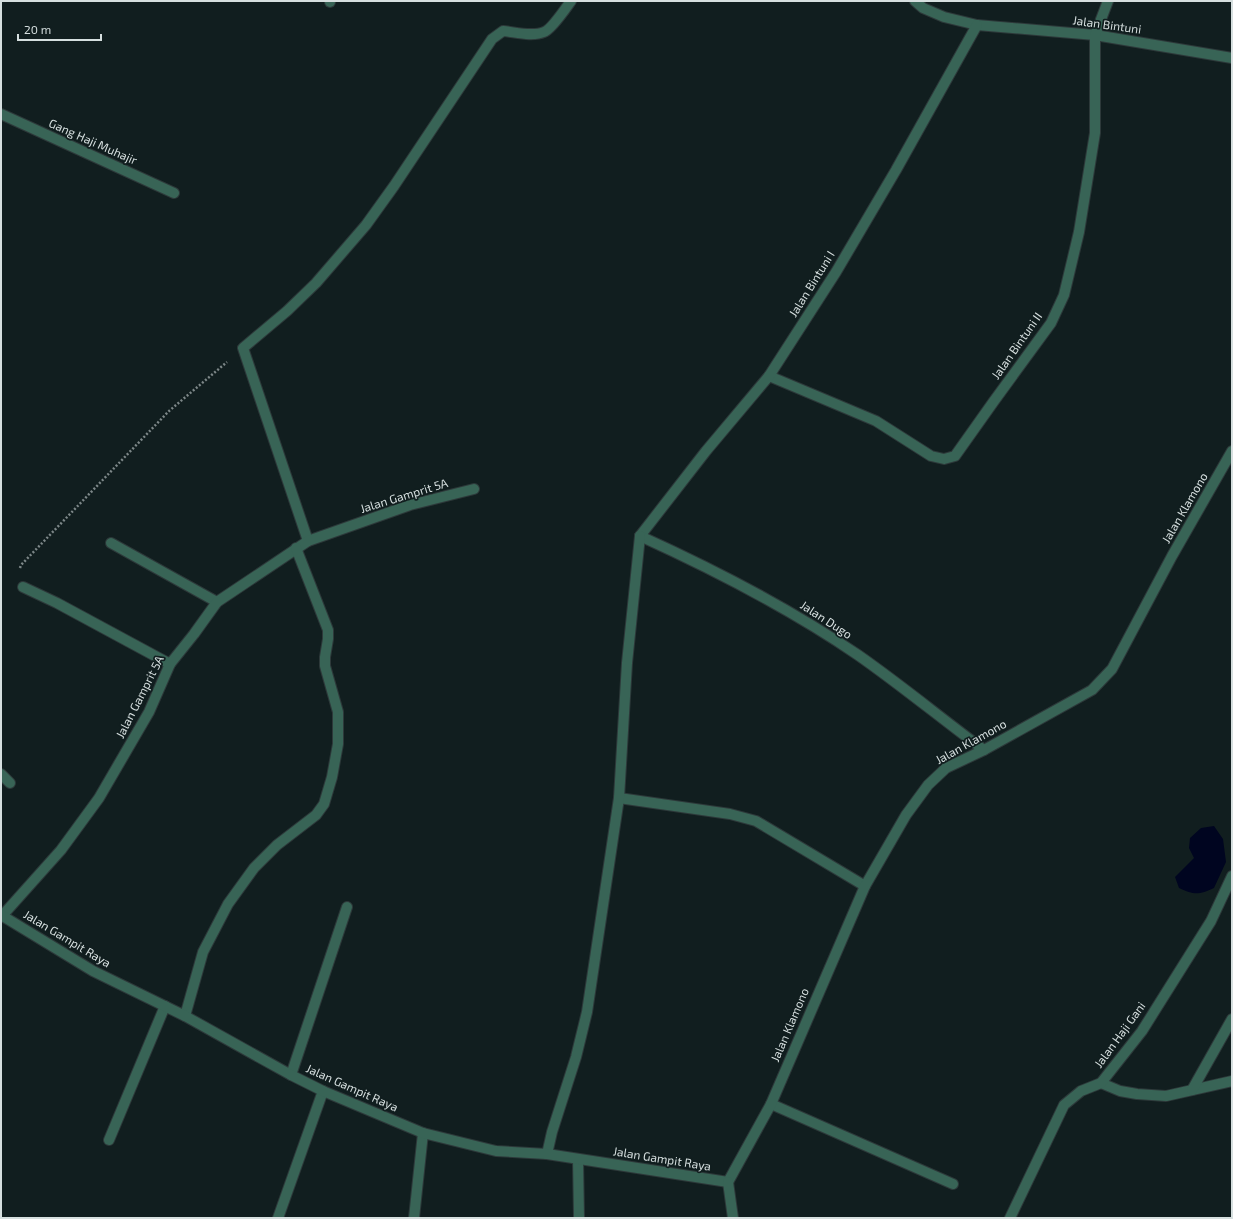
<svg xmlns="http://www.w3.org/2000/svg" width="1233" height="1219" viewBox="0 0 1233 1219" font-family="'Exo 2',sans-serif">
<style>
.water{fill:#000520}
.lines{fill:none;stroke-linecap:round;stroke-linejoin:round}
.service-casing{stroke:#2d393a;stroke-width:12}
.minor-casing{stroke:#2d393a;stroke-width:12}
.tertiary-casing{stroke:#2d393a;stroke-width:12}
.path{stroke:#7d8788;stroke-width:2.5;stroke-dasharray:2 2;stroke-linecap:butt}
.service{stroke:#386456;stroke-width:10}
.minor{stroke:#386456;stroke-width:10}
.tertiary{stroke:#386456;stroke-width:10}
.labels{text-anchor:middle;stroke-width:3.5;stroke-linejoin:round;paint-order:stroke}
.street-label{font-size:12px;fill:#d6dfdf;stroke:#111e1f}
</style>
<rect width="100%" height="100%" fill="#111e1f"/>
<path class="water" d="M1214,826l9,13 3,23 -12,26c-15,7 -20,7 -35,0l-4,-11 19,-19 -5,-10 1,-10 11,-10z"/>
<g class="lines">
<g class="service-casing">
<g id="service">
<polyline points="1,774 10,783"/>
<polyline points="109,1140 165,1006"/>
</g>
</g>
<g class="minor-casing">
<g id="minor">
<polyline points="915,1 923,8 944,17 977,25 1095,35 1232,58"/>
<polyline points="330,2 330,1"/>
<polyline points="1,114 174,193"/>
<polyline points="769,376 876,421 931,456 944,459 955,456 994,401 1051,323 1064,295 1079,232 1095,133 1095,35 1108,1"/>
<polyline points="640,536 706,451 769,376 836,272 896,170 977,25"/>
<path d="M640,536c75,34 149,72 218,119 43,30 84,64 126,95"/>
<path d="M308,541l-65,-193 44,-37 29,-28 50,-58 28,-39 98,-147 11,-8c12,1 29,6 41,1 7,-2 22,-24 27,-31"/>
<polyline points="111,543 217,602"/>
<polyline points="23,587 57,603 170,664"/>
<polyline points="619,798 730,814 756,821 865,886"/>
<polyline points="2,916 61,850 99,798 149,712 170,664 194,634 217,602 308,541 410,505 474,489"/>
<polyline points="185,1016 203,952 228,904 254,868 277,845 316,815 324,804 332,777 338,744 338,712 325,666 325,657 328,639 328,630 296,548"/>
<polyline points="291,1075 347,907"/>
<polyline points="1101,1083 1120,1091 1137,1094 1166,1096 1232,1081"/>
<polyline points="1192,1090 1232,1019"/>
<polyline points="771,1104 953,1184"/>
<polyline points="547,1154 552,1132 576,1057 587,1012 619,798 627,663 640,536"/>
<polyline points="578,1159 579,1218"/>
<polyline points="278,1218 323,1091"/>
<polyline points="414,1218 423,1133"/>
<polyline points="1010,1218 1064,1105 1081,1091 1101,1083 1142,1031 1211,921 1232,876"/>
</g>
</g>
<g class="tertiary-casing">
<g id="tertiary">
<polyline points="1,915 93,971 185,1016 291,1075 323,1091 423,1133 496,1151 547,1154 728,1182"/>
<polyline points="728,1182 771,1104 865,886 906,815 928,785 946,768 984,750 1092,690 1112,669 1172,556 1232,451"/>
<polyline points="728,1182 733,1218"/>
</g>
</g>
<polyline class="path" points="20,568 21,565 169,411 227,362"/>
<use href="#service" class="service"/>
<use href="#minor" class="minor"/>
<use href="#tertiary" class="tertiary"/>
</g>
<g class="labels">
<g class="street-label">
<text transform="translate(1107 25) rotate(8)" y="4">Jalan Bintuni</text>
<text transform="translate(93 142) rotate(24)" y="4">Gang Haji Muhajir</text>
<text transform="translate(812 284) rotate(-58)" y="4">Jalan Bintuni I</text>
<text transform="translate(1017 346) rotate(-55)" y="4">Jalan Bintuni II</text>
<text transform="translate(404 496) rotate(-17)" y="4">Jalan Gamprit 5A</text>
<text transform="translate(1185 508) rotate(-60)" y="4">Jalan Klamono</text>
<text transform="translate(826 620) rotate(33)" y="4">Jalan Dugo</text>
<text transform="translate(140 697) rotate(-63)" y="4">Jalan Gamprit 5A</text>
<text transform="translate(971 742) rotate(-29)" y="4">Jalan Klamono</text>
<text transform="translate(67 939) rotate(31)" y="4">Jalan Gampit Raya</text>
<text transform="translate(790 1025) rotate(-67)" y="4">Jalan Klamono</text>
<text transform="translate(1120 1035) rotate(-54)" y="4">Jalan Haji Gani</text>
<text transform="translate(352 1088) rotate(24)" y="4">Jalan Gampit Raya</text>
<text transform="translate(662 1159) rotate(9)" y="4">Jalan Gampit Raya</text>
</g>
</g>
<rect width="1233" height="1219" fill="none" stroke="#d6dfdf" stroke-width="4"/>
<path d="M18 34v6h83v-6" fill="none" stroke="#d6dfdf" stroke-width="2"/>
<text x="24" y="34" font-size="12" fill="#d6dfdf" stroke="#111e1f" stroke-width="3" paint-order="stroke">20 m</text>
</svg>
